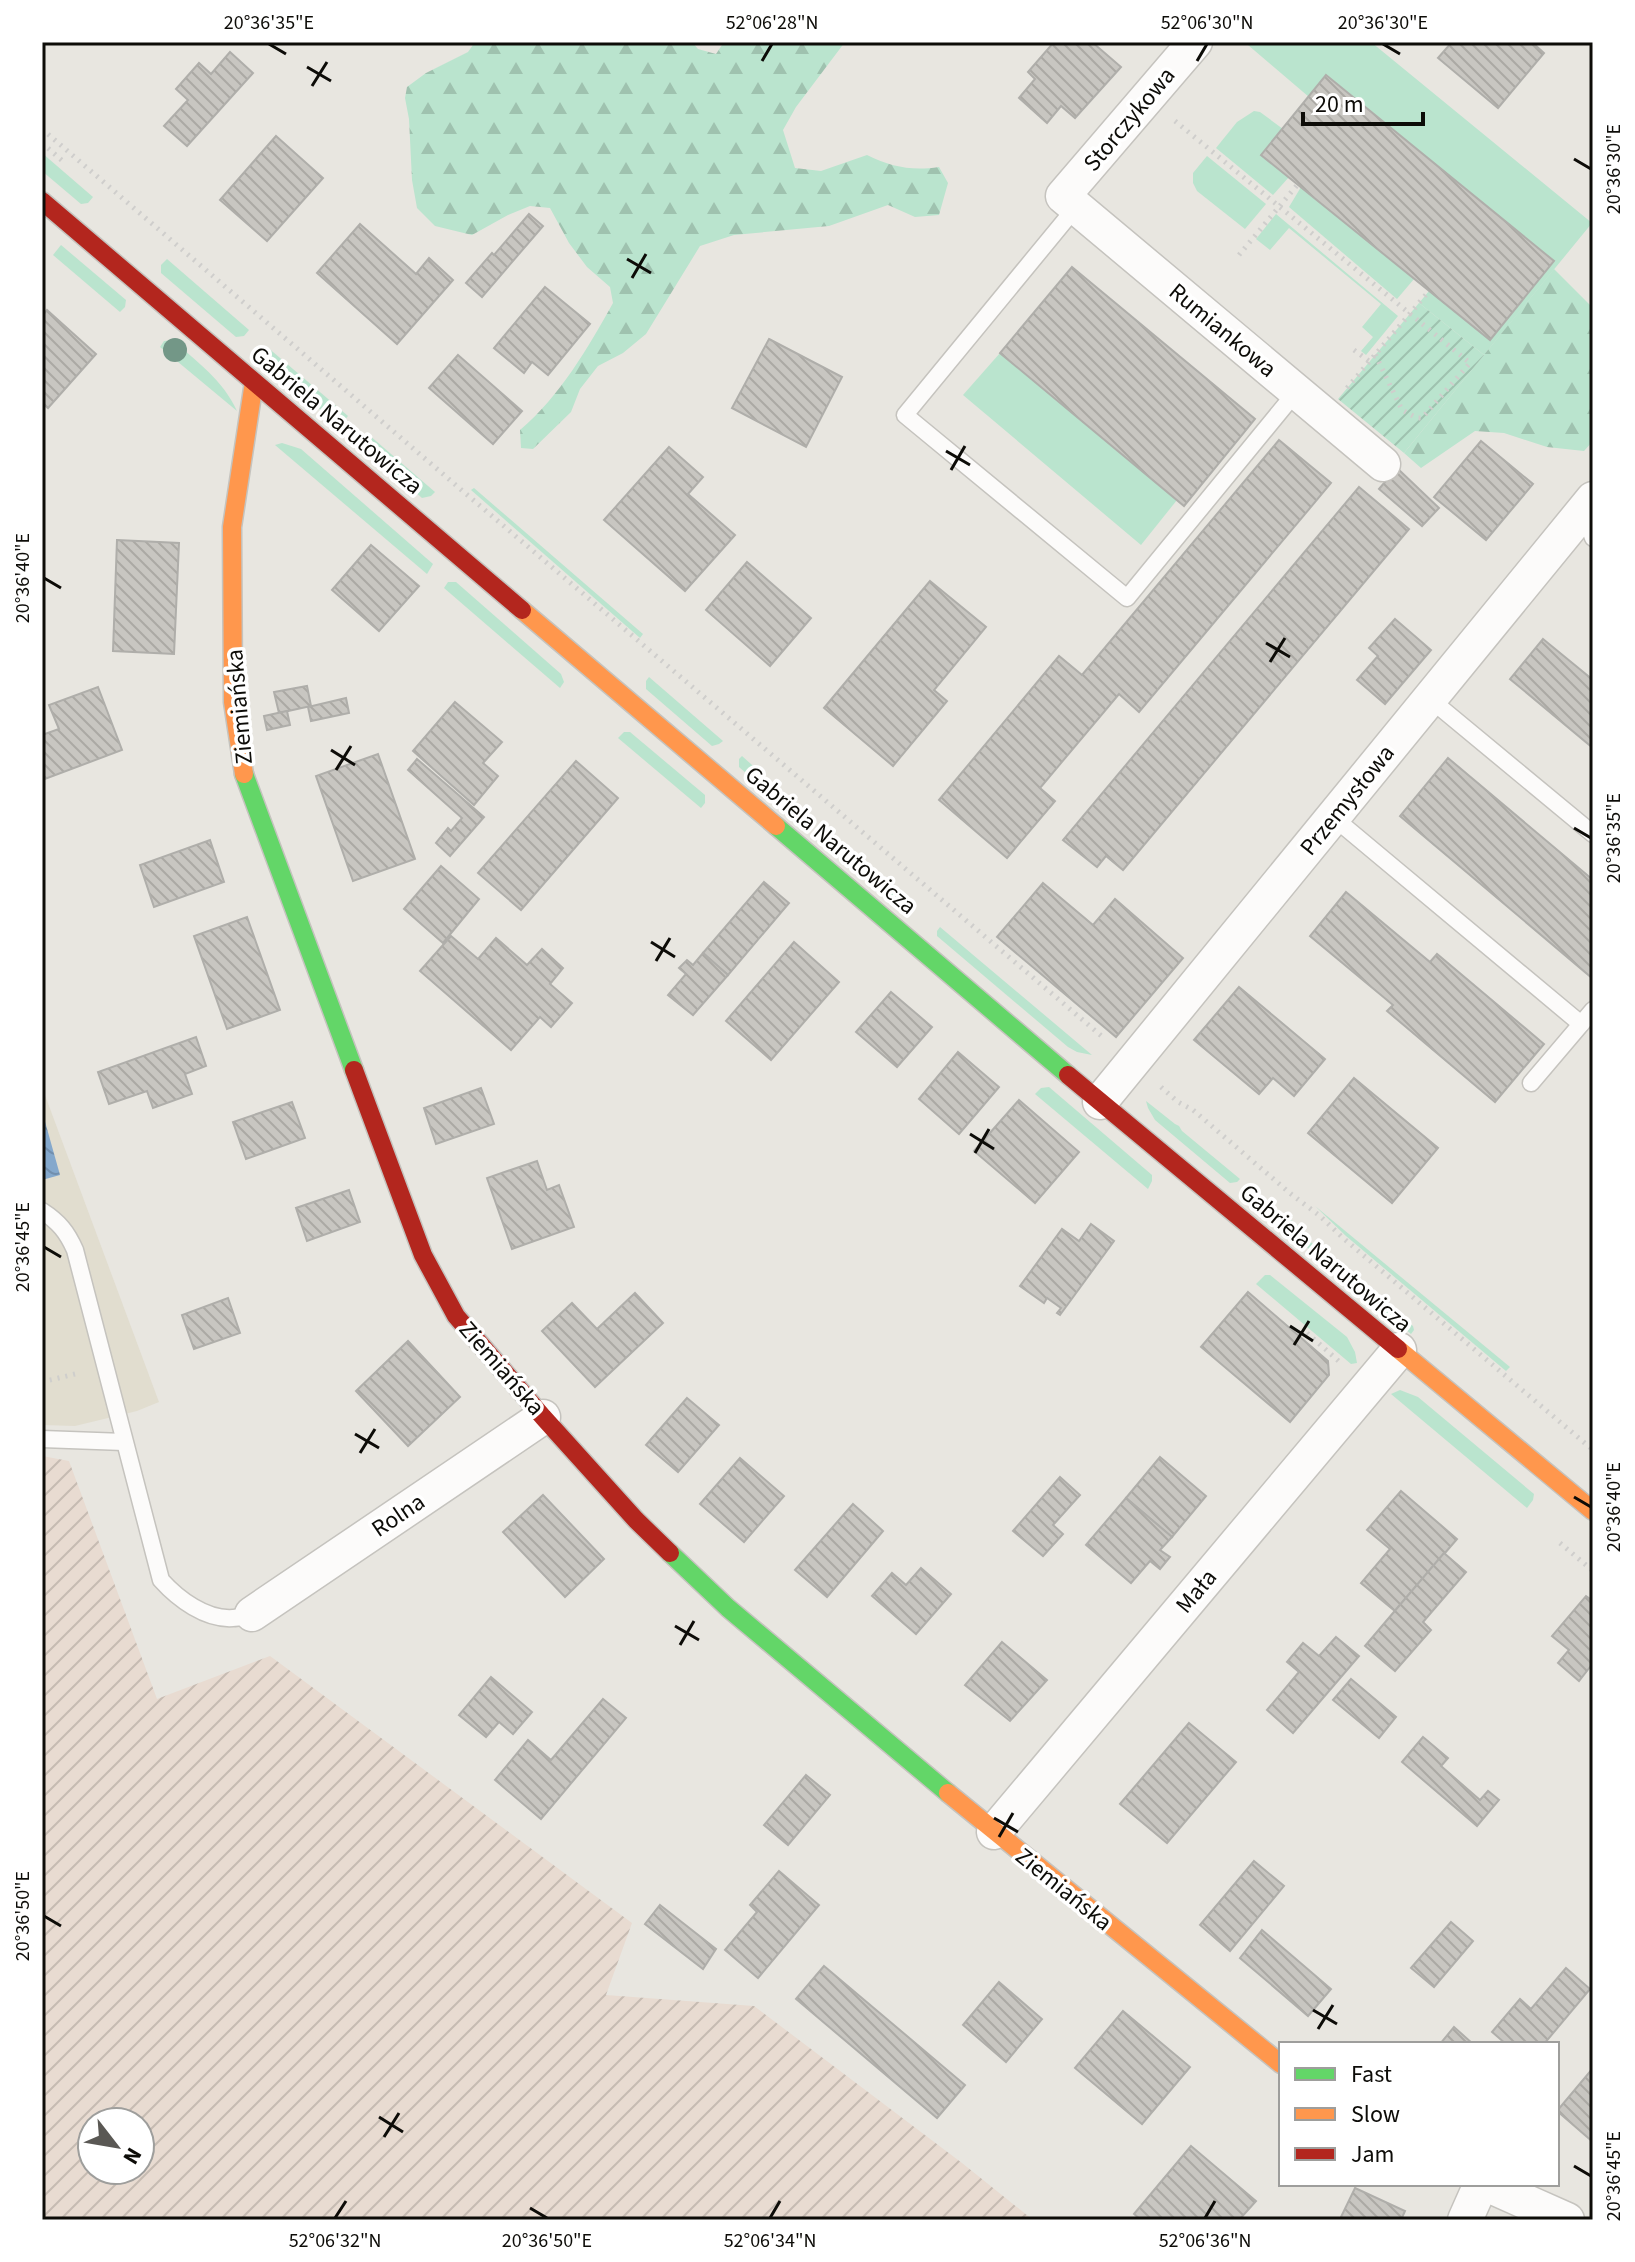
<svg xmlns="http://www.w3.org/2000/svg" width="1635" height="2262" viewBox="0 0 1635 2262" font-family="'Source Sans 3',sans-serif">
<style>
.built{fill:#e1ddcf}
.industrial{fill:url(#industrial-furrows);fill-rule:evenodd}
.green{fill:#bae4ce}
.forest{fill:url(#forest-firs)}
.garden{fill:url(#garden-furrows)}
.water{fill:url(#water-waves)}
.building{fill:url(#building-back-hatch);stroke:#afaeaa;stroke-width:2}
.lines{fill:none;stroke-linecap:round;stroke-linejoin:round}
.lane-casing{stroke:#c5c3be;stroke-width:19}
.street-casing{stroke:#c5c3be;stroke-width:37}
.fast-casing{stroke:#c5c3be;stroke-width:21}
.slow-casing{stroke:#c5c3be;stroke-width:21}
.jam-casing{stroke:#c5c3be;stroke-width:21}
.path{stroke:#cfcecc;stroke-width:5;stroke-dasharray:2 6;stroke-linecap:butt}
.lane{stroke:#fcfbfa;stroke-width:16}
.street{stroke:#fcfbfa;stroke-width:34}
.fast{stroke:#63d668;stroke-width:18}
.slow{stroke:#ff974d;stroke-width:18}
.jam{stroke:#b3261e;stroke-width:18}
.tree{fill:#739787}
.ticks{fill:none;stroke:#0d0c08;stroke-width:3}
.labels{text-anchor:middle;stroke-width:7;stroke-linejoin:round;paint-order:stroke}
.street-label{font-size:24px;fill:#0d0c08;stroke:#fff}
.neatline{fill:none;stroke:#0d0c08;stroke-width:3}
.ticks-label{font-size:20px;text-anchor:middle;fill:#0d0c08}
</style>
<defs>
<pattern id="industrial-furrows" width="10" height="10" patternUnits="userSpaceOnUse" patternTransform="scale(2)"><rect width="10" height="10" fill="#e8dbd1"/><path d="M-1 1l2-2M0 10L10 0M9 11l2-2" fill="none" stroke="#c6bbb2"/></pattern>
<pattern id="forest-firs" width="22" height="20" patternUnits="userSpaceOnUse" patternTransform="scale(2)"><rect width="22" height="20" fill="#bae4ce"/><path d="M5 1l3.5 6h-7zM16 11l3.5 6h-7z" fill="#9fc2af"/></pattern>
<pattern id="garden-furrows" width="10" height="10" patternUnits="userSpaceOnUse" patternTransform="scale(2)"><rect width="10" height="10" fill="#bae4ce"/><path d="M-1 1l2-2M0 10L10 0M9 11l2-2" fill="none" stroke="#9fc2af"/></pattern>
<pattern id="water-waves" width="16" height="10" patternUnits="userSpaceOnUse" patternTransform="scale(2)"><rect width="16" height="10" fill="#84a8cc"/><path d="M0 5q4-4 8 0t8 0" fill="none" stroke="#718fae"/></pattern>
<pattern id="building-back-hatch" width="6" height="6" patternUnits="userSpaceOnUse" patternTransform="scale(2)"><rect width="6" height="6" fill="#c8c6c1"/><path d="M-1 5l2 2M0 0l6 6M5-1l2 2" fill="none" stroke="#aba9a4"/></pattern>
</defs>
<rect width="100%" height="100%" fill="#e8e6e0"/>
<polygon class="built" points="42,1087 159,1402 137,1411 75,1426 42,1425"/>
<path class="industrial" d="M42,1456l27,5 88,238 113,-43 362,267 -26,72 148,11 208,157 71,57h-991zM92,2122h48v48h-48z"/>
<g class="green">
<polygon points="1250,42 1371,42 1592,223 1484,355 1419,303 1429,291 1490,340 1554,261 1327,76 1309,97 1248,45"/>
<polygon points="1254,111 1260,112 1283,129 1289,177 1273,195 1216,148 1237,122"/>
<polygon points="42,153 93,197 88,203 81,204 42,171"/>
<polygon points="1207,156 1266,204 1245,229 1197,191 1193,183 1193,173"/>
<polygon points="1301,187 1414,279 1397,299 1289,207"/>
<polygon points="1276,214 1398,316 1366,355 1361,351 1373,337 1362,327 1381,304 1289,228 1270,250 1256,239"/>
<polygon points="61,245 126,300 125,307 120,312 53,255"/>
<polygon points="167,259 249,330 244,336 236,337 161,273 161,265"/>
<path d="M173,340c25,23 50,40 64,71l-77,-64 4,-6z"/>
<polygon points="266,346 348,416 343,422 336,423 262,360 261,353"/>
<polygon points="1000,353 1177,500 1141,545 963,395"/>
<polygon points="369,435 435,492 431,496 422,498 364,447 364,439"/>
<polygon points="282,443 301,449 433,564 427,574 275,445"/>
<polygon points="474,488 643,634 640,638 471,490"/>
<polygon points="448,582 456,582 561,674 564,682 560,688 444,588"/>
<polygon points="649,677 723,741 719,744 712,746 646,689 646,681"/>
<polygon points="624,732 630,732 705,795 705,803 701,808 618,738"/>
<polygon points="742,756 809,816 797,818 739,767 739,759"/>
<polygon points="831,836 916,907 912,911 906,911 830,846"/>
<polygon points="940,927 1092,1055 1077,1052 1068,1047 937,936 937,931"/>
<polygon points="1049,1087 1152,1175 1152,1181 1148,1189 1035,1094 1041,1088"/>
<polygon points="1146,1101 1175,1124 1179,1126 1182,1131 1240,1179 1237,1182 1230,1183 1155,1120 1148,1108"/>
<polygon points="1257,1194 1303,1229 1307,1239 1413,1326 1414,1330 1411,1334 1255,1204 1255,1197"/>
<polygon points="1315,1206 1510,1367 1506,1371 1346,1236"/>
<polygon points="1265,1275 1270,1275 1347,1337 1355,1352 1357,1363 1351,1364 1256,1284"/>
<polygon points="1400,1390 1418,1397 1534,1494 1533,1500 1527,1508 1391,1394"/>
</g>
<g class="forest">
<path d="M475,42h217l6,7 18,5 8,-12h121l-49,65 -13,23 12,38 26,3 46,-16c25,12 44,16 72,12l9,16 -9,32 -24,2 -27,-12 -59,21 -95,9 -34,11 -54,88 -23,19 -25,13 -18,23 -9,23 -38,37 -12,-1 -1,-18c40,-34 68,-82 93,-127l-3,-16 -23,-20 -18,-24 -19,-35 -20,-2 -22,9 -36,20 -37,-9 -18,-18 -5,-28 -3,-61 -4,-21 2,-11 19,-14 42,-21z"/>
<polygon points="1554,269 1593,308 1593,441 1584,451 1547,447 1504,433 1475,431 1421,468 1404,453"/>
</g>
<polygon class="garden" points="1419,303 1484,355 1404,453 1338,399"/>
<polygon class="water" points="42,1111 60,1175 42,1180"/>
<g class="building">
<polygon points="1054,42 1092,42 1121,67 1075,118 1061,106 1047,123 1019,98 1035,79 1028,72"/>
<polygon points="1452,42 1532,42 1544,53 1498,108 1438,58"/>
<polygon points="230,52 253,73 187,146 164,126 188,100 176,89 199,63 211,74"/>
<polygon points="1326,75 1554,261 1490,340 1261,155"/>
<polygon points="276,136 323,178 267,241 220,200"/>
<polygon points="529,214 543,226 482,297 466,283 492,253 494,255"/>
<polygon points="360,224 416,274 429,258 453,280 397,344 317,273"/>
<polygon points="1072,267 1255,419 1184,506 1000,353"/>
<polygon points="545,287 590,324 548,375 532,362 524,373 494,348"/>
<polygon points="47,310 96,354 48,408 42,403 42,316"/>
<polygon points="769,339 842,377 806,447 732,408"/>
<polygon points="458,355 522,411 493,444 429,388"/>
<polygon points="1279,440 1331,483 1139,712 1119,694 1040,788 1055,801 1007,858 939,800 1059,656 1082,675"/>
<polygon points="1481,441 1533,484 1486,540 1434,497"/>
<polygon points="669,447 703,477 688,494 735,535 685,591 604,520"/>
<polygon points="1397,468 1439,508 1422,526 1379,489"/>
<polygon points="1359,487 1409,529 1123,870 1106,856 1097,867 1063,840"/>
<polygon points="117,540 179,543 174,654 113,651"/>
<polygon points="371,545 419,586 379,631 332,590"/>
<polygon points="747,562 811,618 770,666 706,610"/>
<polygon points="930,581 986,627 934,690 947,701 893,766 824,708"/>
<polygon points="1395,619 1431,650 1385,704 1357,680 1378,656 1369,648"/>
<polygon points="1543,639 1593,680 1593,748 1510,679"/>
<polygon points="307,686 311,706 279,713 274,692"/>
<polygon points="98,687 122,750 42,780 42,735 59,729 49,705"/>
<polygon points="346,698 349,713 311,721 308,707"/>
<polygon points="455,702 502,742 483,763 498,776 474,805 413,751"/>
<polygon points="287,711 290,725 267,730 264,716"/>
<polygon points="378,754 415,859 353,881 316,776"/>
<polygon points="1448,758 1593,880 1592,978 1400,816"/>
<polygon points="417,759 484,817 450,856 436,843 448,828 451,831 462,818 408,770"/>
<polygon points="576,761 618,798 521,910 478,873"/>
<polygon points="210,840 224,882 154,907 140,865"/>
<polygon points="441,866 479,899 443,943 404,909"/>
<polygon points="764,882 789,903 728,975 703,953"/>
<polygon points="1043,883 1093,925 1115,899 1183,958 1116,1037 997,937"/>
<polygon points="1346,892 1430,962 1437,954 1544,1044 1495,1102 1387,1011 1393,1005 1310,936"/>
<polygon points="247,917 280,1010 227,1029 194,936"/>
<polygon points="451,936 478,959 496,938 527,965 542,949 563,968 550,984 572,1003 551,1027 540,1017 511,1050 420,971"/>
<polygon points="794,942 839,982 771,1060 726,1021"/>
<polygon points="703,953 728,975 693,1015 668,995 686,974 679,968 687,960 693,965"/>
<polygon points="1239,987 1325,1059 1294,1096 1273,1078 1259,1094 1194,1040"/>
<polygon points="891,992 932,1027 897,1067 856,1032"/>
<polygon points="196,1037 206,1066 185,1074 192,1094 153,1108 147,1091 109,1104 98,1072"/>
<polygon points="958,1052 999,1087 959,1134 919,1099"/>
<polygon points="1354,1078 1438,1148 1392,1203 1308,1133"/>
<polygon points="481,1088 494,1124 436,1144 424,1108"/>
<polygon points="1019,1100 1079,1152 1035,1203 974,1151"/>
<polygon points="292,1102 305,1138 246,1159 233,1122"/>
<polygon points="537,1161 547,1190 559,1185 574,1227 512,1249 487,1178"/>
<polygon points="349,1190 360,1222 307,1241 296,1208"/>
<polygon points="1091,1224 1114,1241 1060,1315 1057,1313 1061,1308 1047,1298 1044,1303 1020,1286 1062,1229 1079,1241"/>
<polygon points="1248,1292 1328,1361 1329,1375 1290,1422 1201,1347"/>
<polygon points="635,1293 663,1323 595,1387 542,1331 572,1303 597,1329"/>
<polygon points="228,1298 240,1333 194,1349 182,1315"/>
<polygon points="408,1341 460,1397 408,1446 356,1391"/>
<polygon points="687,1398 719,1425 678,1472 646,1445"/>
<polygon points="1160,1457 1206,1496 1172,1537 1126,1498"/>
<polygon points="740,1458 784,1496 744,1542 700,1504"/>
<polygon points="1060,1477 1080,1495 1053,1525 1063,1534 1043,1556 1013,1531"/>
<polygon points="1401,1491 1457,1539 1395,1611 1361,1583 1390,1549 1367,1530"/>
<polygon points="543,1495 604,1559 565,1597 503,1532"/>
<polygon points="1126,1498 1172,1537 1160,1550 1170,1557 1160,1569 1150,1561 1131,1583 1086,1545"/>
<polygon points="853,1504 883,1531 827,1597 795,1570"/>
<polygon points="1444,1553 1466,1572 1423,1622 1431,1630 1395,1671 1365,1646"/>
<polygon points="921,1568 951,1594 916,1634 872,1596 892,1573 906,1585"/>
<polygon points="1586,1596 1593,1601 1593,1669 1590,1667 1579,1681 1558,1663 1569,1650 1552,1636"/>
<polygon points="1336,1637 1359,1656 1293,1733 1267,1710 1299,1672 1287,1662 1303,1643 1319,1656"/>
<polygon points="1002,1642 1047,1680 1010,1721 965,1685"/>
<polygon points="491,1677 532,1712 513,1734 499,1722 486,1737 459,1715"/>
<polygon points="1351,1679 1396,1717 1379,1738 1333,1700"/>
<polygon points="603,1699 626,1718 541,1819 495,1780 528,1740 551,1760"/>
<polygon points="1189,1723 1236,1762 1167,1843 1120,1804"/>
<polygon points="1423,1737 1448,1758 1441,1766 1480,1800 1488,1791 1499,1800 1477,1826 1402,1762"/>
<polygon points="806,1775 830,1795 788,1845 764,1825"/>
<polygon points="1254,1861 1284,1886 1230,1951 1200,1925"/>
<polygon points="779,1871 819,1905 758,1978 725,1950 757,1912 750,1905"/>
<polygon points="660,1905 716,1949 703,1969 645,1924"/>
<polygon points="1451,1922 1473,1941 1434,1987 1411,1968"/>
<polygon points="1262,1930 1331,1989 1308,2016 1240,1958"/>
<polygon points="824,1966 965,2085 937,2118 796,1999"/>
<polygon points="1566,1968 1590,1989 1544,2044 1506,2044 1492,2032 1520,1999 1531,2009"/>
<polygon points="999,1982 1042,2019 1006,2062 963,2025"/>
<polygon points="1123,2011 1190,2067 1142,2124 1075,2068"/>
<polygon points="1454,2027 1473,2044 1440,2044"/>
<polygon points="1593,2068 1593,2142 1557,2111"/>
<polygon points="1191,2146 1256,2201 1239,2220 1141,2220 1134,2214"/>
<polygon points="1355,2188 1405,2211 1401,2220 1340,2219"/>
</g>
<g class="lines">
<g class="lane-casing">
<g id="lane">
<polyline points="1076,207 905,415 1127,598 1296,392"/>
<polyline points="1584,512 1593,538"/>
<polyline points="1430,699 1593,834"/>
<polyline points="1333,817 1581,1024"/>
<polyline points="1531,1083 1593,1010"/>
<path d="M42,1211c17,11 25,21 33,39l86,330c17,19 45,40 72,38 6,0 13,-3 19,-4"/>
<polyline points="42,1439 124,1442"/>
</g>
</g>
<g class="street-casing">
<g id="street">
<polyline points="1195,42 1063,196 1383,464"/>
<polyline points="1100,1102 1593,499"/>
<polyline points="252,1614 543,1417"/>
<polyline points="994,1832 1399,1350"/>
<polyline points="1486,2184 1567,2220"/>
<polyline points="1465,2220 1481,2184"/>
</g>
</g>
<g class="fast-casing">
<g id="fast">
<polyline points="244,774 354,1070"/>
<polyline points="776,826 1068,1075"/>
<polyline points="670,1553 728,1608 948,1793"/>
</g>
</g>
<g class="slow-casing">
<g id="slow">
<polyline points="522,610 776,826"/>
<polyline points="244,774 233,702 232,527 254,382"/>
<polyline points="1398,1349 1593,1511"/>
<polyline points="948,1793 1281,2064"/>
</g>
</g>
<g class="jam-casing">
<g id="jam">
<polyline points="42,201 522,610"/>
<polyline points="354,1070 423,1255 456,1316 543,1417 636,1520 670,1553"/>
<polyline points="1068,1075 1398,1349"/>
</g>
</g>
<g class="path">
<polyline points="1175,121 1470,363 1422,418 1417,418 1402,410 1375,354"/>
<polyline points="42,129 458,487 1105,1039"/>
<polyline points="42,143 65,163"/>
<polyline points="1239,255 1298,184"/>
<polyline points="1354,350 1369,361"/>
<polyline points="1347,388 1429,291"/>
<polyline points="1161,1087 1178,1102 1193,1110 1291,1194 1320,1216 1343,1238 1593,1450"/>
<polyline points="1307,1333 1342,1364"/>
<polyline points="42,1382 79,1373"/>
<polyline points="1560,1543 1593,1571"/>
</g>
<use href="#lane" class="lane"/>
<use href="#street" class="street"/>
<use href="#fast" class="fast"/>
<use href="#slow" class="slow"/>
<use href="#jam" class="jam"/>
</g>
<circle class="tree" cx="175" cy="350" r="12"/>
<path class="ticks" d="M269,44l17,10M1383,44l17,10M762,61l10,-17M1197,61l10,-17M307,67l24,14M312,86l15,-24M1574,159l17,10M627,259l24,14M632,278l14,-24M946,451l24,14M951,470l14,-24M44,578l17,10M1266,643l24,14M1270,662l15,-24M331,750l24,15M336,770l15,-24M1574,828l17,10M651,942l24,15M656,961l14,-23M970,1134l24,15M975,1153l14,-24M44,1247l17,10M1290,1326l23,15M1294,1345l15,-24M355,1434l24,14M360,1453l15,-24M1574,1497l17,10M675,1626l24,14M680,1645l14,-24M994,1818l24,14M999,1837l14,-24M44,1916l17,10M1313,2010l24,14M1318,2029l15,-24M379,2117l24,15M384,2137l15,-24M1574,2166l17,10M530,2208l17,10M335,2218l11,-17M770,2218l10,-17M1205,2218l10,-17"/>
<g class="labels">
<g class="street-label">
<text transform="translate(1129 119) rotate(-50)" y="8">Storczykowa</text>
<text transform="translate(1223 330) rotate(40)" y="8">Rumiankowa</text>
<text transform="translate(337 420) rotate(40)" y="8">Gabriela Narutowicza</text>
<text transform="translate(239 707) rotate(-95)" y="8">Ziemiańska</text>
<text transform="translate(1347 800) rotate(-51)" y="8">Przemysłowa</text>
<text transform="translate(831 840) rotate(40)" y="8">Gabriela Narutowicza</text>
<text transform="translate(1326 1258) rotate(40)" y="8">Gabriela Narutowicza</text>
<text transform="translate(502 1368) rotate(49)" y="8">Ziemiańska</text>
<text transform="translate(398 1515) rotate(-34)" y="8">Rolna</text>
<text transform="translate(1196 1591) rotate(-50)" y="8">Mała</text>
<text transform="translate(1064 1889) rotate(39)" y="8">Ziemiańska</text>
</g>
</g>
<rect width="1635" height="2262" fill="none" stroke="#ffffff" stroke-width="88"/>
<rect x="1279" y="2042" width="280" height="144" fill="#ffffff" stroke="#9e9e9c" stroke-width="2"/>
<rect x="1295" y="2068" width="40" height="12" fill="#63d668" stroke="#9e9e9c" stroke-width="2"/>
<text x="1351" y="2082" font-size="24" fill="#0d0c08">Fast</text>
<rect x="1295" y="2108" width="40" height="12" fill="#ff974d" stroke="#9e9e9c" stroke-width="2"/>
<text x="1351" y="2122" font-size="24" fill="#0d0c08">Slow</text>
<rect x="1295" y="2148" width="40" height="12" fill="#b3261e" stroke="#9e9e9c" stroke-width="2"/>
<text x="1351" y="2162" font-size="24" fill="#0d0c08">Jam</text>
<g transform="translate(116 2146) rotate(121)"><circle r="38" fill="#ffffff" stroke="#9e9e9c" stroke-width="2"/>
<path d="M0-6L14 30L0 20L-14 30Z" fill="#5a5854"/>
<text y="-12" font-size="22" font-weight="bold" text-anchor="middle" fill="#0d0c08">N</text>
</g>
<path d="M1303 112v12h120v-12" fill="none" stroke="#0d0c08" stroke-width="4"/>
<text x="1315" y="112" font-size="24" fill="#0d0c08" stroke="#ffffff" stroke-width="6" paint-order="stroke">20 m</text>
<rect x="44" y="44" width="1547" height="2174" class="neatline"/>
<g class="ticks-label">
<text x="269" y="29">20°36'35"E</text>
<text x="772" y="29">52°06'28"N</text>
<text x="1207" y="29">52°06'30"N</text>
<text x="1383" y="29">20°36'30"E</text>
<text transform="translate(1613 169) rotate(-90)" y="7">20°36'30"E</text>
<text transform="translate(22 578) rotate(-90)" y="7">20°36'40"E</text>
<text transform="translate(1613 838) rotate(-90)" y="7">20°36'35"E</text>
<text transform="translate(22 1247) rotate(-90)" y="7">20°36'45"E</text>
<text transform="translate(1613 1507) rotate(-90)" y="7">20°36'40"E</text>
<text transform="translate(22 1916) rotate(-90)" y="7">20°36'50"E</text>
<text transform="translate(1613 2176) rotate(-90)" y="7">20°36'45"E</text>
<text x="335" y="2247">52°06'32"N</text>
<text x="547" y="2247">20°36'50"E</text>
<text x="770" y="2247">52°06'34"N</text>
<text x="1205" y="2247">52°06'36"N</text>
</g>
</svg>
